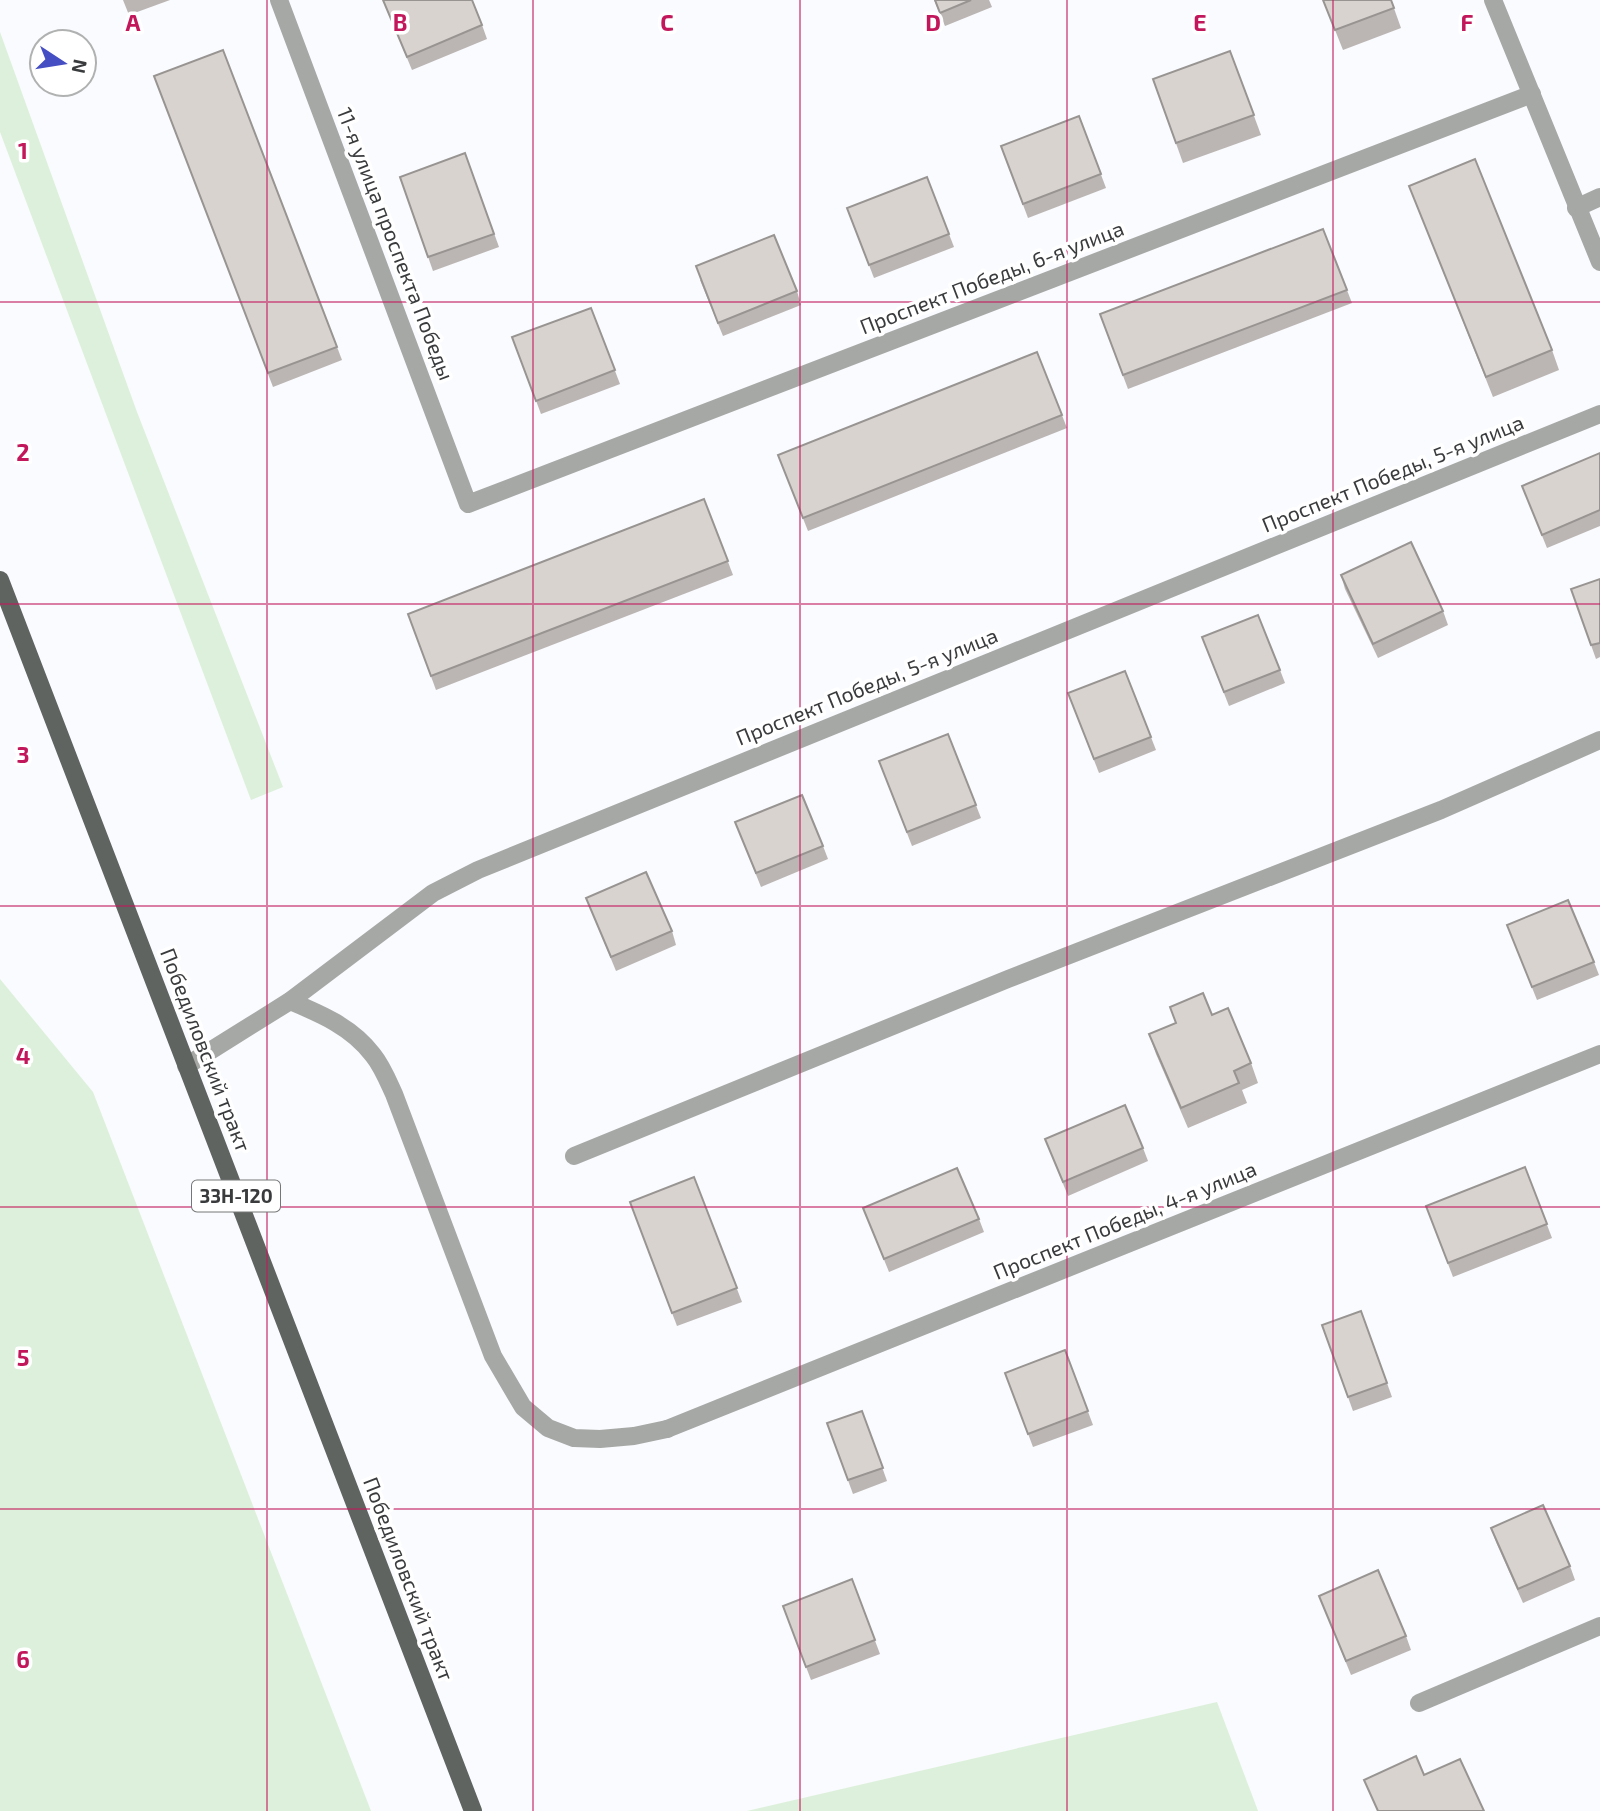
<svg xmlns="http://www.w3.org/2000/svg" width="1600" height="1811" viewBox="0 0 1600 1811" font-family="'Exo 2',sans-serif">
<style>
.green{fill:#ddf0db}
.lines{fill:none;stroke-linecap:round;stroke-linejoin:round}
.lane{stroke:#a6a8a6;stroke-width:18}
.street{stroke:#a6a8a6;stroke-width:18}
.primary{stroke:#606461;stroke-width:18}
.wall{fill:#bbb5b3}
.building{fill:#d9d3d0;stroke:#989492;stroke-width:2}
.grid{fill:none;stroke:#c2185b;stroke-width:2;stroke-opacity:0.55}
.labels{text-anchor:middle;stroke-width:7;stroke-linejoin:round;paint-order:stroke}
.shield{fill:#fff;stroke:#757677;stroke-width:2}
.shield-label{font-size:19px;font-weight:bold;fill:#3a3b3d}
.street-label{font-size:21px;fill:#3a3b3d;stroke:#fff}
.grid-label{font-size:23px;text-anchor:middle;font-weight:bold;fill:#c2185b;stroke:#fff;stroke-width:7;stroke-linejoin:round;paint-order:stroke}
</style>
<rect width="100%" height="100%" fill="#f9fbfe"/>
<g class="green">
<polygon points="0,32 137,412 283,787 251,800 0,132"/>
<polygon points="0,979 93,1092 371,1811 0,1811"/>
<polygon points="1217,1702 1258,1811 747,1811"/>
</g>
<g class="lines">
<g class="lane">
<path d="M290,1001c31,13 62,26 83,54 9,11 15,26 21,39l99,262 30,51 25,21 26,10 26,1 34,-3 33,-7"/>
<polyline points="574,1156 1008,979 1441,810 1600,740"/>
</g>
<g class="street">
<polyline points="279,0 468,504 1532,94"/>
<polyline points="1493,0 1600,262"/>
<polyline points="1576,208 1600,197"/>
<polyline points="186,1066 290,1001 433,893 478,870 1600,414"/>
<polyline points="667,1429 1600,1054"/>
<polyline points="1419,1703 1600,1626"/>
</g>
<polyline class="primary" points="0,580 473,1811"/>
</g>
<g class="wall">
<polygon points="123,0 170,0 129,15"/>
<polygon points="383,0 482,25 487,39 412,70"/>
<polygon points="934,0 989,0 992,7 945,26"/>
<polygon points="1323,0 1391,0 1401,28 1343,50"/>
<polygon points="223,50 342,360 273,387 154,76"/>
<polygon points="1230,51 1261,135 1183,163 1153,79"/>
<polygon points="1079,116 1106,188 1028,218 1001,146"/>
<polygon points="465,153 499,247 433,271 400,177"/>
<polygon points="927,177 954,247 874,278 847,208"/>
<polygon points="1409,186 1552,350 1559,370 1493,397"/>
<polygon points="1323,229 1352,303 1128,389 1100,314"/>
<polygon points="700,280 797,291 801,305 723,336"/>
<polygon points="591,308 620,384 541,414 512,337"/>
<polygon points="1037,352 1067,428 808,531 778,455"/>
<polygon points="1600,454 1600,526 1547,548 1522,486"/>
<polygon points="704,499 733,575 436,690 408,614"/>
<polygon points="1341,575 1443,611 1448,625 1378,658 1345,589"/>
<polygon points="1600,579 1600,657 1596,659 1571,589"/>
<polygon points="1202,637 1280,670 1285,683 1229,706"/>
<polygon points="1125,671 1156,750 1099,773 1068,693"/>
<polygon points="948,734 981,818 912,846 879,761"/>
<polygon points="735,822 823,846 828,859 761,887"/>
<polygon points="586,898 672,931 676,945 616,971"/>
<polygon points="1507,925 1594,962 1599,975 1537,1000"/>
<polygon points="1170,1007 1212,1015 1251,1063 1258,1083 1242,1090 1247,1103 1188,1128 1156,1054 1149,1034 1176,1023"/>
<polygon points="1045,1139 1143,1148 1148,1161 1068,1196"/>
<polygon points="1525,1167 1552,1238 1453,1277 1426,1206"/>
<polygon points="694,1177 742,1302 677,1326 630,1202"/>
<polygon points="863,1208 979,1219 984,1232 889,1272"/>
<polygon points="1361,1311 1392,1397 1353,1411 1322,1325"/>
<polygon points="1065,1350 1093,1425 1033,1447 1005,1373"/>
<polygon points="862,1411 887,1481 853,1494 827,1423"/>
<polygon points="1491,1528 1570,1566 1575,1580 1523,1603 1496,1542"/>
<polygon points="852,1579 880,1654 811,1680 783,1606"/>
<polygon points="1319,1596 1406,1636 1411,1650 1351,1675"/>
</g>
<g class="building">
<polygon points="383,0 472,0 482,25 407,57"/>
<polygon points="935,0 971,0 940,13"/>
<polygon points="1323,0 1391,0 1394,8 1335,30"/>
<polygon points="223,50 337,347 268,373 154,76"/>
<polygon points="1230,51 1254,115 1176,143 1153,79"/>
<polygon points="1079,116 1101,174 1023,204 1001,146"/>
<polygon points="465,153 494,234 428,257 400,177"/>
<polygon points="1475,159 1552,350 1486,377 1409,186"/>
<polygon points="927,177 949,234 869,265 847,208"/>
<polygon points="1323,229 1347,290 1123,375 1100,314"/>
<polygon points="774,235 797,291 718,323 696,266"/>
<polygon points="591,308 615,370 536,401 512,337"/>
<polygon points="1037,352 1062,415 803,518 778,455"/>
<polygon points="1600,453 1600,510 1542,535 1522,486"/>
<polygon points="704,499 728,561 431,676 408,614"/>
<polygon points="1411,542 1443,611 1373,644 1341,575"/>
<polygon points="1600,579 1600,643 1591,645 1571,589"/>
<polygon points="1258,615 1280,670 1224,692 1202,637"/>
<polygon points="1125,671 1151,737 1094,759 1068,693"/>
<polygon points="948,734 976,805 907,832 879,761"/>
<polygon points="802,795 823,846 756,873 735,822"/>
<polygon points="646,872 672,931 611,957 586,898"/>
<polygon points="1568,900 1594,962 1532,987 1507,925"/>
<polygon points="1203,993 1212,1015 1228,1008 1251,1063 1234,1071 1239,1083 1181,1108 1149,1034 1176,1023 1170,1007"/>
<polygon points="1125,1105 1143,1148 1063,1182 1045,1139"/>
<polygon points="1525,1167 1547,1224 1448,1263 1426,1206"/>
<polygon points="957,1168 979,1219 884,1259 863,1208"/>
<polygon points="694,1177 737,1288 672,1313 630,1202"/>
<polygon points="1361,1311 1387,1383 1348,1397 1322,1325"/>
<polygon points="1065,1350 1088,1411 1028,1434 1005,1373"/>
<polygon points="862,1411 883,1468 848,1480 827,1423"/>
<polygon points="1543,1505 1570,1566 1518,1589 1491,1528"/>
<polygon points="1378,1570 1406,1636 1346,1661 1319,1596"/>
<polygon points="852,1579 875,1640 806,1667 783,1606"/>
<polygon points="1416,1756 1424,1775 1460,1759 1484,1811 1378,1811 1364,1780"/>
</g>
<path class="grid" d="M267,0v1811M533,0v1811M800,0v1811M1067,0v1811M1333,0v1811M0,302h1600M0,604h1600M0,906h1600M0,1207h1600M0,1509h1600"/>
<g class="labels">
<rect class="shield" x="192" y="1180.5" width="88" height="31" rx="5"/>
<g class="shield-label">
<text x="236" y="1203">33Н-120</text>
</g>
<g class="street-label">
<text transform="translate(395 244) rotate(69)" y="7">11-я улица проспекта Победы</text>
<text transform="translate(992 278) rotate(-21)" y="7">Проспект Победы, 6-я улица</text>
<text transform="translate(1393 474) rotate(-22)" y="7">Проспект Победы, 5-я улица</text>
<text transform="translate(867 687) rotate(-22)" y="7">Проспект Победы, 5-я улица</text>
<text transform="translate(205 1050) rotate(69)" y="7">Победиловский тракт</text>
<text transform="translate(1125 1221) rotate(-22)" y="7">Проспект Победы, 4-я улица</text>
<text transform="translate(408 1579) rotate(69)" y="7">Победиловский тракт</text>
</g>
</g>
<g class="grid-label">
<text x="133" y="31">A</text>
<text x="400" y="31">B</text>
<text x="667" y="31">C</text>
<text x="933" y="31">D</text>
<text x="1200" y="31">E</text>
<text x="1467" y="31">F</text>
<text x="23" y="159">1</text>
<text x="23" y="461">2</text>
<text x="23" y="763">3</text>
<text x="23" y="1064">4</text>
<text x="23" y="1366">5</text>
<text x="23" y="1668">6</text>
</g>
<g transform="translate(63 63) rotate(102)"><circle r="33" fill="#ffffff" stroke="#b0b1b1" stroke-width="2"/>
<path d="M0-5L12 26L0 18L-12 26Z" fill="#464ec3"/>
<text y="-10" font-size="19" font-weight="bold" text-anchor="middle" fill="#3a3b3d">N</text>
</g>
</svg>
